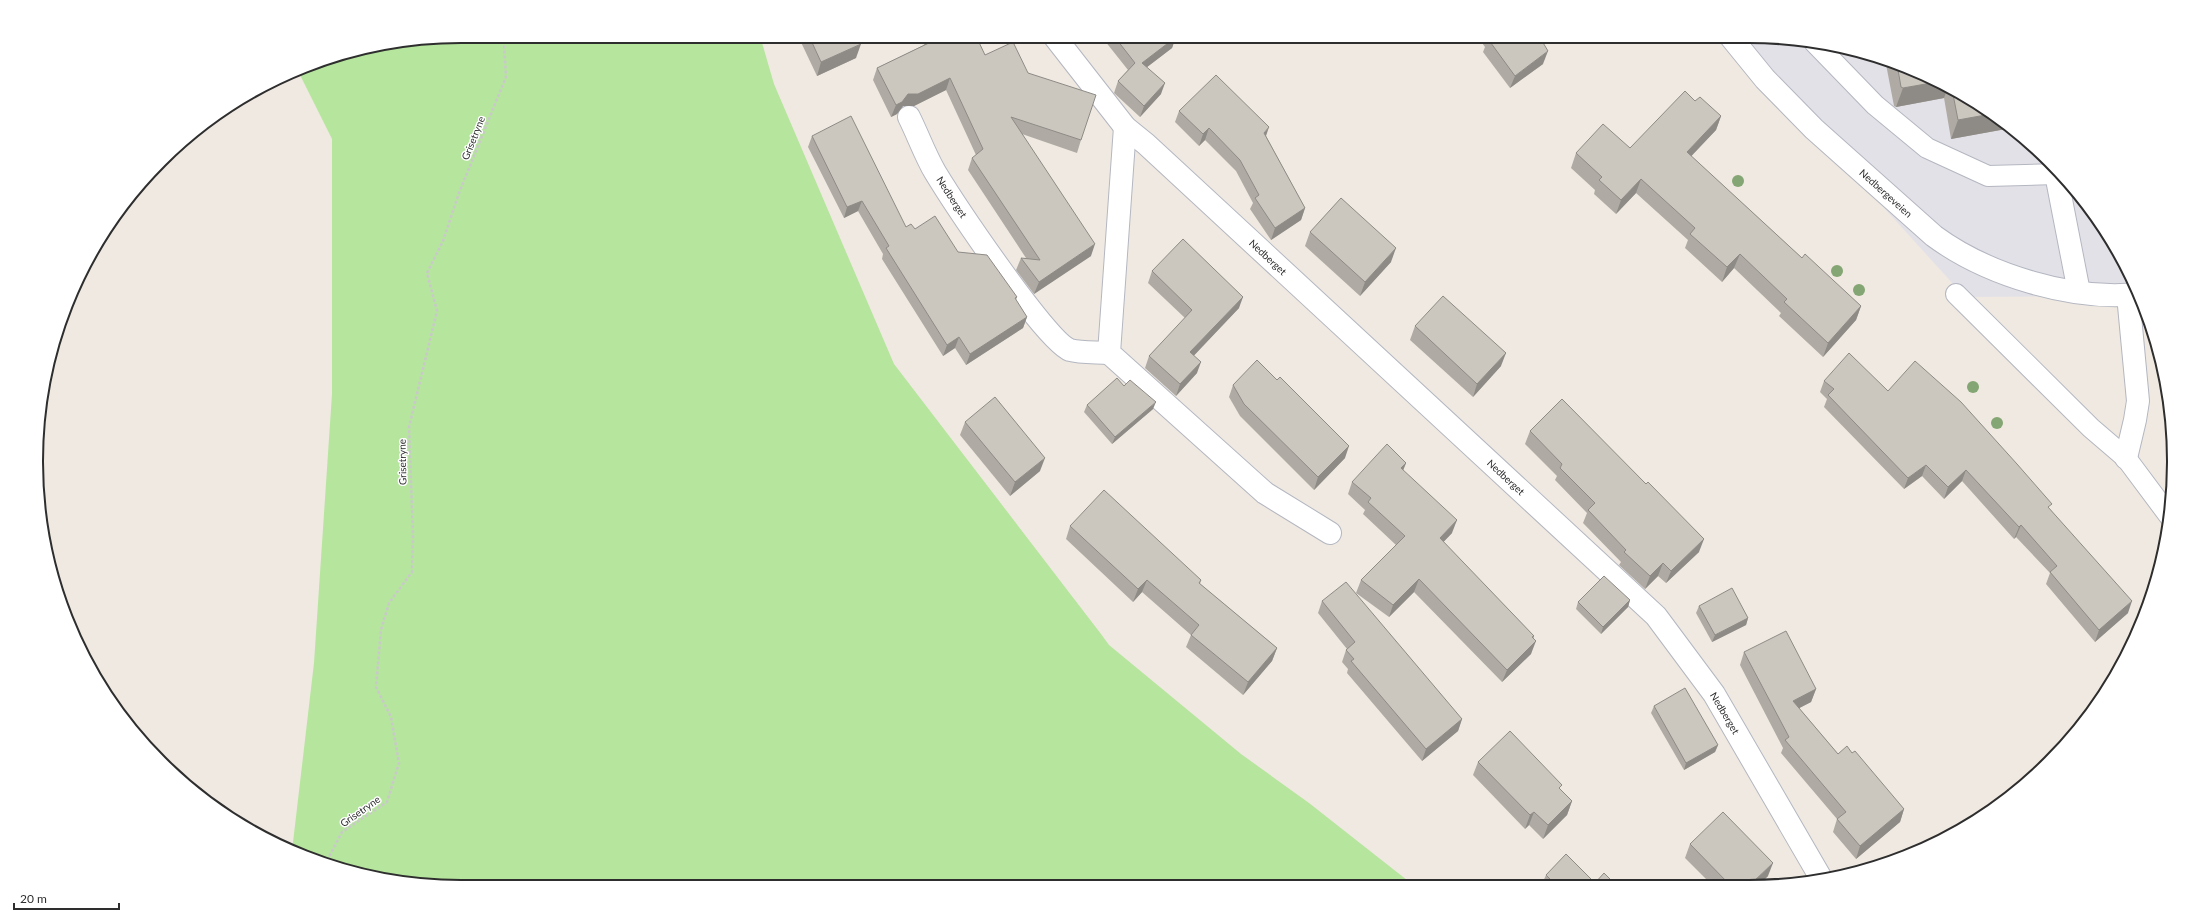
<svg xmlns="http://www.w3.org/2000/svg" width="2210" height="923" viewBox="0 0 2210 923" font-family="Lato,sans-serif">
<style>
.industrial{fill:#e3e1e8}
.green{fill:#b6e59e}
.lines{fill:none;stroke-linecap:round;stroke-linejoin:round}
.lane-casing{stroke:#b4b7c1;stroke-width:22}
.street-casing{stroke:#b4b7c1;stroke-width:24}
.path{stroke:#c9c9c9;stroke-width:2.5;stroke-dasharray:3 2;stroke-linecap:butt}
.lane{stroke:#fff;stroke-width:20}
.street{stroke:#fff;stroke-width:22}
.tree{fill:#84a574}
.wall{fill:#afaba4}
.shaded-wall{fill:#8e8b86}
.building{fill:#cbc7bf;stroke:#8e8b86}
.labels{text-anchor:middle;stroke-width:3;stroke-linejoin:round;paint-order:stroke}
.street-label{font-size:10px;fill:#2e2e2e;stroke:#fff}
.rim{fill:none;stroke:#2e2e2e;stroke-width:2}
</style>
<rect width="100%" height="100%" fill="#efe9e1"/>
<polygon class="industrial" points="1737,36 1804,40 1885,59 1961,93 2029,141 2086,202 2130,273 2137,291 2106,296 1965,297 1748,58"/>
<polygon class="green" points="461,36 760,36 774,84 894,364 1101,634 1109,645 1241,754 1309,803 1412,884 462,887 406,883 325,864 292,851 314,663 332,394 332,139 298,71 325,59 379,44"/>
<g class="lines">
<g class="lane-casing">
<g id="lane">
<polyline points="1814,42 1875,105 1927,148 1988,176 2056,174"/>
<polyline points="1956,294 2091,428 2126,458 2170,517"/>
</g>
</g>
<g class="street-casing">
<g id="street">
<polyline points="1054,36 1125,127 1146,144 1656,616 1714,694 1822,880"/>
<path d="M1730,36l35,43 49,50 120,107c53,39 138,65 204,58"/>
<path d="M909,117c9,18 16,38 26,55 17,28 111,170 135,178 11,3 27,2 39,3"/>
<polyline points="1125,127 1109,353 1265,493 1330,533"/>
<polyline points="2055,169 2079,292"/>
<polyline points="2126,458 2135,420 2138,401 2128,295"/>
</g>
</g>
<polyline class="path" points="325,865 342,832 387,802 399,763 391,717 376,687 381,630 389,603 412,572 413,535 409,427 437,311 427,273 443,241 459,193 506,77 504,43 506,36"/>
<use href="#lane" class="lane"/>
<use href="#street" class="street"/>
</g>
<g class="tree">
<circle cx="1738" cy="181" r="6"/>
<circle cx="1837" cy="271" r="6"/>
<circle cx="1859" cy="290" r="6"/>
<circle cx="1973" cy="387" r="6"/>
<circle cx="1997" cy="423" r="6"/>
</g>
<g class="wall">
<polygon points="798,36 857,36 856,58 817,76"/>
<polygon points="921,36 976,36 985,55 1028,73 1081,140 1077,153 1022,134 1091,256 1034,294 1016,270 1021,258 1026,258 968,170 972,158 976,155 946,90 914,106 903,106 897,114 891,117 873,80 877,68 924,45"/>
<polygon points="1101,36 1176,36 1172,48 1147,67 1161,94 1140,117 1114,93 1118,81 1128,70"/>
<polygon points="1477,36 1539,36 1543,64 1510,88 1483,52 1485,47"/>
<polygon points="1838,47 1854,51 1841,54 1838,50"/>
<polygon points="1885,59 1961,93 2006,129 1951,139 1944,98 1896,107 1894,106"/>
<polygon points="1695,101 1721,116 1716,130 1691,156 1802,258 1861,306 1856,320 1823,357 1779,316 1781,313 1734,268 1722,282 1685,248 1688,240 1636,193 1616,214 1594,194 1595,190 1571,168 1576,153 1630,148"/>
<polygon points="1179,111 1266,136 1305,208 1301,220 1271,240 1250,209 1253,203 1236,171 1205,140 1199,146 1175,122"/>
<polygon points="812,136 906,227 915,229 958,252 1017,297 1016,300 1027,317 1023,328 966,365 955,348 943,356 882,259 883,254 858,211 844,218 808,147"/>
<polygon points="1310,232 1391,262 1360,296 1305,246"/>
<polygon points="1152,271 1239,308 1194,355 1197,373 1176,396 1145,368 1149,356 1185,318 1148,283"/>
<polygon points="1415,326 1501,366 1473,397 1410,340"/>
<polygon points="1277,380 1345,458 1314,490 1240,416 1229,397 1233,385"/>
<polygon points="1824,381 1888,391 2050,509 2128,613 2095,642 2046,584 2050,573 2016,537 2014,539 1962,481 1944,499 1922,476 1904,489 1824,407 1827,399 1820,392"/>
<polygon points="1124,386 1153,409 1112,444 1084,412 1087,405"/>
<polygon points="965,422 1040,471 1010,496 960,435"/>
<polygon points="1530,431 1699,552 1666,583 1658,576 1645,589 1619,565 1621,562 1583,523 1587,513 1555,480 1557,476 1525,444"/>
<polygon points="1406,463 1403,471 1452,533 1443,542 1534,636 1533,638 1531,654 1502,682 1414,592 1389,617 1356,593 1361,580 1396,545 1363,514 1365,510 1348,494 1352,482"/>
<polygon points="1070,526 1201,580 1200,584 1277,648 1272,661 1243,695 1186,647 1191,635 1142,592 1133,602 1066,539"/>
<polygon points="1630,600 1628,607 1601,634 1576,609 1578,602"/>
<polygon points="1322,601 1462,719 1458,731 1422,761 1347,673 1348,669 1342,662 1346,650 1347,649 1318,613"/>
<polygon points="1699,606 1748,618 1746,625 1712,642 1696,613"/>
<polygon points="1744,652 1816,689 1811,702 1799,708 1838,754 1852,753 1904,809 1900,822 1856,859 1833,832 1837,819 1781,753 1783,748 1740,665"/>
<polygon points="1654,706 1718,745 1715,752 1684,770 1651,713"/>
<polygon points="1478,762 1560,789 1572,801 1567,815 1543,839 1529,825 1525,829 1473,775"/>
<polygon points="1690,844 1768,876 1761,883 1711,884 1685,858"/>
<polygon points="1546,875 1595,883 1615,884 1542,884"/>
</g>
<g class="shaded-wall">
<polygon points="1176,37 1172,48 1138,74 1142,63"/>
<polygon points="861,44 856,58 817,76 821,62"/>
<polygon points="1843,49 1854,51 1841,54"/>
<polygon points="1548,51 1543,64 1510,88 1515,76"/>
<polygon points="950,78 946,90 914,106 903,106 897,114 891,117 896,105 908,94"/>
<polygon points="1937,82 1948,87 1944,98 1896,107 1903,88"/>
<polygon points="1165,83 1161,94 1140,117 1144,106"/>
<polygon points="1991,114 2007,126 2006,129 1951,139 1958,120"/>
<polygon points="1721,116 1716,130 1682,166 1687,152"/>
<polygon points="1269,127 1265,139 1264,133"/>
<polygon points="1209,128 1205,140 1199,146 1203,134"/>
<polygon points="1641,179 1636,193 1616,214 1621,200"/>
<polygon points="862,201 858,211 844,218 847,207"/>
<polygon points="1305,208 1301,220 1271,240 1275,228"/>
<polygon points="1095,244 1091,256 1034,294 1039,282"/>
<polygon points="1396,248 1391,262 1360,296 1365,282"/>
<polygon points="1740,254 1734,268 1722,282 1727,267"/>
<polygon points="1243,297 1239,308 1186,364 1190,352"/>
<polygon points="1861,306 1856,320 1823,357 1828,343"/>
<polygon points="1027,317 1023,328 966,365 970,354"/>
<polygon points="959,337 955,348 943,356 947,345"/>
<polygon points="1506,353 1501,366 1473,397 1477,384"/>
<polygon points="1201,362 1197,373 1176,396 1180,384"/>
<polygon points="1156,402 1153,409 1112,444 1115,437"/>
<polygon points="1349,446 1345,458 1314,490 1318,477"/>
<polygon points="1045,458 1040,471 1010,496 1015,482"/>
<polygon points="1406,463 1401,475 1401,468"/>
<polygon points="1926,465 1922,476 1904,489 1908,478"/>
<polygon points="1966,470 1962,481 1944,499 1948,487"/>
<polygon points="1457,520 1452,533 1435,551 1440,538"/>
<polygon points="2021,525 2016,537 2014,539 2019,527"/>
<polygon points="1704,539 1699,552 1666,583 1671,571"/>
<polygon points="1663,563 1658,576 1645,589 1650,576"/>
<polygon points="1419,579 1414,592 1389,617 1393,605"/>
<polygon points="1147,580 1142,592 1133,602 1138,589"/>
<polygon points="1630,600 1628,607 1601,634 1603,627"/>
<polygon points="2132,601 2128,613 2095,642 2099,630"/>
<polygon points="1748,618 1746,625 1712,642 1715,635"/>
<polygon points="1534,636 1530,647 1536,641 1531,654 1502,682 1507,670"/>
<polygon points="1277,648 1272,661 1243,695 1248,682"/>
<polygon points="1816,689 1811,702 1788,714 1793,701"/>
<polygon points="1462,719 1458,731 1422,761 1426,749"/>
<polygon points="1718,745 1715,752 1684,770 1686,763"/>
<polygon points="1572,801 1567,815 1543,839 1548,825"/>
<polygon points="1904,809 1900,822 1856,859 1860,846"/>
<polygon points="1534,812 1529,825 1525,829 1530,815"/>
<polygon points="1773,863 1768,876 1761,883 1752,883"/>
</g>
<g class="building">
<polygon points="809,36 857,36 861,44 821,62"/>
<polygon points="930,36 976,36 985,55 1013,42 1028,73 1096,95 1081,140 1011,117 1095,244 1039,282 1021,258 1040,260 972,158 983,149 950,78 918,94 908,94 902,102 896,105 877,68 933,41"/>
<polygon points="1114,36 1176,36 1176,37 1142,63 1165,83 1144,106 1118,81 1135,63"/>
<polygon points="1490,36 1539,36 1548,51 1515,76 1488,39"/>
<polygon points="1897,64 1937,82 1903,88 1901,87"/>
<polygon points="1216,75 1269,127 1264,133 1305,208 1275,228 1255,198 1259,195 1240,160 1209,128 1203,134 1179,111"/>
<polygon points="1952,89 1961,93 1991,114 1958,120"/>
<polygon points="1685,91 1695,101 1700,97 1721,116 1687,152 1802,258 1805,254 1861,306 1828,343 1784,302 1787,299 1740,254 1727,267 1690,234 1695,228 1641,179 1621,200 1599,180 1602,177 1576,153 1603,124 1630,148"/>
<polygon points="851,116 906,227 911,224 915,229 935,216 958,252 987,255 1017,297 1015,298 1027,317 970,354 959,337 947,345 886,248 889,246 862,201 847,207 812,136"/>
<polygon points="1341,198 1396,248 1365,282 1310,232"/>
<polygon points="1183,239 1243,297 1190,352 1201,362 1180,384 1149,356 1192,310 1152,271"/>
<polygon points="1443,296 1506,353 1477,384 1415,326"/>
<polygon points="1849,353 1888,391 1915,361 1961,402 2017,464 2052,504 2048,507 2132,601 2099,630 2050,572 2057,566 2021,525 2019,527 1966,470 1948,487 1926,465 1908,478 1828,395 1834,389 1824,381"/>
<polygon points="1257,360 1277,380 1280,377 1349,446 1318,477 1244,404 1233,385"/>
<polygon points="1117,378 1124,386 1130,380 1156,402 1115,437 1087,405"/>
<polygon points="995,397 1045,458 1015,482 965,422"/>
<polygon points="1562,399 1646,484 1648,482 1704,539 1671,571 1663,563 1650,576 1624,552 1626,550 1588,510 1595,503 1560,468 1562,464 1530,431"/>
<polygon points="1387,444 1406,463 1401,468 1457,520 1440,538 1534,636 1532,637 1536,641 1507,670 1419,579 1393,605 1361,580 1405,536 1368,502 1371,498 1352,482"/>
<polygon points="1104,490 1201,580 1199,583 1277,648 1248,682 1191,635 1199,625 1147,580 1138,589 1070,526"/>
<polygon points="1604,576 1630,600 1603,627 1578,602"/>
<polygon points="1346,582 1462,719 1426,749 1351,661 1354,659 1346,650 1355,642 1322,601"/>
<polygon points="1732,588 1748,618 1715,635 1699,606"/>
<polygon points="1786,631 1816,689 1793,701 1838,754 1847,746 1852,753 1855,751 1904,809 1860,846 1837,819 1846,812 1785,740 1789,737 1744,652"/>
<polygon points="1685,688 1718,745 1686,763 1654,706"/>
<polygon points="1510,731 1562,785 1559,788 1572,801 1548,825 1534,812 1530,815 1478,762"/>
<polygon points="1723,812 1773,863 1752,883 1729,884 1690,844"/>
<polygon points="1566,854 1595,883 1604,873 1615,884 1555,884 1546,875"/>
</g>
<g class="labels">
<g class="street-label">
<text transform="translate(473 138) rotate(-68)" y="4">Grisetryne</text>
<text transform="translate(1886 193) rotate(42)" y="4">Nedbergeveien</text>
<text transform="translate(952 197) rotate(57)" y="4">Nedberget</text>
<text transform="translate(1268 257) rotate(43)" y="4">Nedberget</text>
<text transform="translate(402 462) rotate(-91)" y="4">Grisetryne</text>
<text transform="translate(1506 477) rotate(43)" y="4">Nedberget</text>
<text transform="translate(1725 713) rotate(59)" y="4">Nedberget</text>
<text transform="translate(360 811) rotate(-35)" y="4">Grisetryne</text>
</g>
</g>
<path d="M0 0H2210V923H0ZM461 43H1749A418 418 0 0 1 2167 461V462A418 418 0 0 1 1749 880H461A418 418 0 0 1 43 462V461A418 418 0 0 1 461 43Z" fill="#fff" fill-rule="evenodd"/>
<path class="rim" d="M461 43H1749A418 418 0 0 1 2167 461V462A418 418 0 0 1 1749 880H461A418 418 0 0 1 43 462V461A418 418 0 0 1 461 43Z"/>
<path d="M14 903v6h105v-6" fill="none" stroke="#2e2e2e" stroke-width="2"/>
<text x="20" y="903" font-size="12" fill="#2e2e2e" stroke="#ffffff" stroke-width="3" paint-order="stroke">20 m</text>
</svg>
